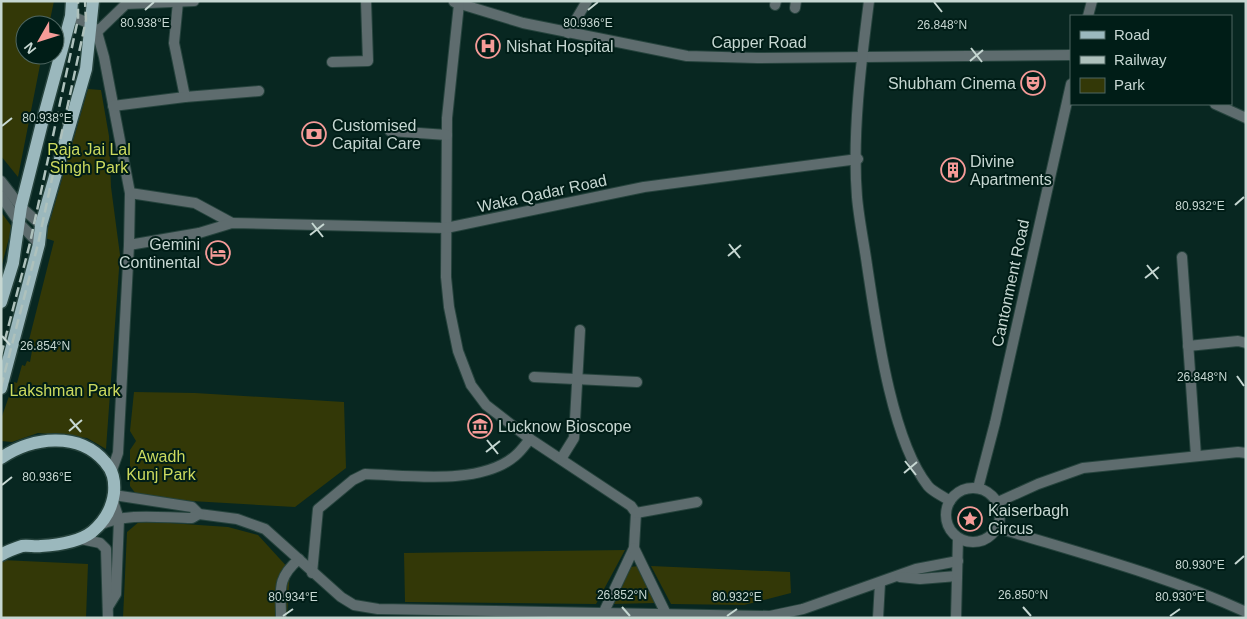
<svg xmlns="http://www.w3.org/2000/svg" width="1247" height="619" viewBox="0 0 1247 619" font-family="Arial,sans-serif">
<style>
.green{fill:#333807}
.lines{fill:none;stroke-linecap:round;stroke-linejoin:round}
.minor-casing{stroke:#26433d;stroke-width:12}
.tertiary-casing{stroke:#26433d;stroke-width:12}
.primary-casing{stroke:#26433d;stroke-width:15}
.minor{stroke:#5e6c6e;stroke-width:10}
.tertiary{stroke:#5e6c6e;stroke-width:10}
.primary{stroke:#9bb8bd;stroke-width:12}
.rail{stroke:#aec1bc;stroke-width:2.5;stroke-dasharray:10 5;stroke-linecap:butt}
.ticks{fill:none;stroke:#c6d7d2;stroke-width:2}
.labels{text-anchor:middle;stroke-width:4;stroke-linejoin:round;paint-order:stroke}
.street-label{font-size:16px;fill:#c6d7d2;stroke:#001d17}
.poi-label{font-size:16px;fill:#c6d7d2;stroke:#001d17;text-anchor:start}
.park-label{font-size:16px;fill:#ccda5e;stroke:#001d17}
.ticks-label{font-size:12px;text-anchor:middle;fill:#c6d7d2;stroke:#001d17;stroke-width:4;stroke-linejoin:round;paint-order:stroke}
</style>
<rect width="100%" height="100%" fill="#082721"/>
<g class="green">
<polygon points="1,1 54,1 49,25 25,25 25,55 42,55 18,177 1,156"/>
<polygon points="88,89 101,90 109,136 111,187 120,255 106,449 87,438 38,433 12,442 1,441 1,419 14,382 17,383 22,365 25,366 27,361 30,362 33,345 28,344 54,241 45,238"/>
<polygon points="1,212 12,227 1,268"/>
<polygon points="134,392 195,393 344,402 346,468 295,507 139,498 130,486 130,450 136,441 130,431"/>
<polygon points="140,521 228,527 258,535 290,570 287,618 123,618 127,532"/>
<polygon points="625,550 596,604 405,602 404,553"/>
<polygon points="2,560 88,564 86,618 1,618"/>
<polygon points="639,566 656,603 611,604 629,567"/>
<polygon points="651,566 790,572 791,593 744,605 671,604"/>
</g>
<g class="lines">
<g class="minor-casing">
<g id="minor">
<polyline points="178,2 174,43 185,97 259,91"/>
<polyline points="454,2 523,23 687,56 757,58 1071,55"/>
<polyline points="459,4 447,118 446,277 449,307 458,351 471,385 486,405 530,439 631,506 636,513 634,548 601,618"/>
<polyline points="775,5 776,1"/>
<polyline points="795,8 796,1"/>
<polyline points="71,16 91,24 97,32 104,57 130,193 129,245 118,453 112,470"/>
<polyline points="97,32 126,4 194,1"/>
<polyline points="568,33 587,1"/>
<polyline points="332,62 368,61 366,1"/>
<polyline points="1215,104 1246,118"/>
<polyline points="113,106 185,97"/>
<polyline points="390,131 447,135"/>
<polyline points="130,193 195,203 232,223"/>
<polyline points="129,245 199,233 232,223 446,228 644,187 858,159"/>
<polyline points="1182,257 1196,456"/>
<polyline points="1188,346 1238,341 1246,343"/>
<polyline points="534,377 637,382"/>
<polyline points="561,459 574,438 580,330"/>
<polyline points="636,513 697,502"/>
<polyline points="81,539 100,543 106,549 108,618"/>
<polyline points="634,548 668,618"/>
<path d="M312,573l6,-64 35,-29 12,-6c43,1 115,12 150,-18 6,-5 10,-11 15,-17"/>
<polyline points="108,607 116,594 119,519 113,501"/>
<path d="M281,618c0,-28 -5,-39 18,-59"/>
<polyline points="878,618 880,583"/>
</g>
</g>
<g class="tertiary-casing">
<g id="tertiary">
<path d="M869,1c-8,62 -17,134 -12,196 2,23 7,46 10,68 9,59 24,175 61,221 5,6 15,10 22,15"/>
<polyline points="1088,16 1092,1"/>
<polyline points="1,181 21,207 41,225"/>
<polyline points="1,196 20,224 39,244"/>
<polyline points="978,488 995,423 1071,84"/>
<circle cx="973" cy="515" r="27"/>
<polyline points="114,495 192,507 199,514 237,519 265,529 341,597 354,605 378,609 770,616 803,609 916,569 958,561"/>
<polyline points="998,502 1038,484 1083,468 1238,452 1246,453"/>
<path d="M100,525c28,-13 62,-7 92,-7l7,-4"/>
<path d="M998,528c82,25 170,48 248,84"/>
<polyline points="900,577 920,579 957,576"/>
<polyline points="956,618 958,538"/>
</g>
</g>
<g class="primary-casing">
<g id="primary">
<polyline points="1,302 13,263 21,207 42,123 71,16 72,1"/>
<polyline points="1,388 39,244 41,225 86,69 93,1"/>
<path d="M1,458c31,-21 78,-27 104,4 8,9 10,18 9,31 -2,16 -10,29 -22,39 -13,10 -34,13 -51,14 -6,1 -13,-1 -19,0 -6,2 -15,5 -21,9"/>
</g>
</g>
<use href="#minor" class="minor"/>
<use href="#tertiary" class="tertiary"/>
<use href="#primary" class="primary"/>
<g class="rail">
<polyline points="1,355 30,243 78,19 78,1"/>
<polyline points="1,387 38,244 86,20 85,1"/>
</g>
</g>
<path class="ticks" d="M934,2l8,10M145,10l9,-8M588,10l10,-8M971,48l11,14M970,61l13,-11M2,126l10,-8M1235,205l9,-8M312,223l11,14M310,235l14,-11M729,244l11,14M728,256l13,-11M1147,265l11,14M1145,278l14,-11M2,336l8,9M1237,376l7,10M70,419l11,13M69,431l13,-11M487,440l11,14M486,452l14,-11M905,461l11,14M904,473l13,-11M2,485l10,-8M1235,564l9,-8M622,607l8,9M1023,607l8,9M283,616l10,-7M727,616l10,-7M1170,616l10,-7"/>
<defs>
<g id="hospital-ring" transform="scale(1.25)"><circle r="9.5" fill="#001d17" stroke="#f59b98" stroke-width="1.5"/><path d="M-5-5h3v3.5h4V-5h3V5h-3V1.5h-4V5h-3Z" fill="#f59b98"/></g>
<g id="theatre-ring" transform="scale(1.25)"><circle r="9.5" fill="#001d17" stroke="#f59b98" stroke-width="1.5"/><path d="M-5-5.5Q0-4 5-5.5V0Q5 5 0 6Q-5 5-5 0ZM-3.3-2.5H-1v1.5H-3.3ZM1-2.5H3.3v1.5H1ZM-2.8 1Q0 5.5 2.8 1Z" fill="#f59b98"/></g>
<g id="bank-ring" transform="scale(1.25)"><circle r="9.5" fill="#001d17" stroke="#f59b98" stroke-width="1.5"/><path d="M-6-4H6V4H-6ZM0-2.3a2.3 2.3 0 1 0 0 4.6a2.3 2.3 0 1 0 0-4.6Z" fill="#f59b98"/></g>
<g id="building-ring" transform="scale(1.25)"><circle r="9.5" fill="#001d17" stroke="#f59b98" stroke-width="1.5"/><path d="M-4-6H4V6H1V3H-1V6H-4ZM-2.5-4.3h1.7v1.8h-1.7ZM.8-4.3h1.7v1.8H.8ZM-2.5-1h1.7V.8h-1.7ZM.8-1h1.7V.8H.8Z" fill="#f59b98"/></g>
<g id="hotel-ring" transform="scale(1.25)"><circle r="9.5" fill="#001d17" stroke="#f59b98" stroke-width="1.5"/><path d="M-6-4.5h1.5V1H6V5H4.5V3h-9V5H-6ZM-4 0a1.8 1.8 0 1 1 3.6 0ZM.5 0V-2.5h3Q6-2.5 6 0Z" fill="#f59b98"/></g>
<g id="museum-ring" transform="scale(1.25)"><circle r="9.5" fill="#001d17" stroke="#f59b98" stroke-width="1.5"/><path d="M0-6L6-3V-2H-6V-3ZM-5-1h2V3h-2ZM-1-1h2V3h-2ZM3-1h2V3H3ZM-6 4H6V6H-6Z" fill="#f59b98"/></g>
<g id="sight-ring" transform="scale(1.25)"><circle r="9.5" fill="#001d17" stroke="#f59b98" stroke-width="1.5"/><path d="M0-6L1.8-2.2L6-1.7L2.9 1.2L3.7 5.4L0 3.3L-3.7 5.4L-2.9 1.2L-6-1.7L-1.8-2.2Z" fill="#f59b98"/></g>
</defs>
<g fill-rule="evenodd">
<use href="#hospital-ring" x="488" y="46"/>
<use href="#theatre-ring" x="1033" y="83"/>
<use href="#bank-ring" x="314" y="134"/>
<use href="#building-ring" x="953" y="170"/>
<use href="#hotel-ring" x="218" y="253"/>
<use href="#museum-ring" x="480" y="426"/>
<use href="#sight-ring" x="970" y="519"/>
</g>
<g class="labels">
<g class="street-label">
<text x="759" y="48">Capper Road</text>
<text transform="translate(542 193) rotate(-12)" y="6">Waka Qadar Road</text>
<text transform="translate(1010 283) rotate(-78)" y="6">Cantonment Road</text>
</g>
<g class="poi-label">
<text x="506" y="52">Nishat Hospital</text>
<text x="1016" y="89" text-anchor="end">Shubham Cinema</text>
<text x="332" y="131">Customised<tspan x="332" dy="18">Capital Care</tspan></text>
<text x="970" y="167">Divine<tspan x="970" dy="18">Apartments</tspan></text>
<text x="200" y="250" text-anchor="end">Gemini<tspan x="200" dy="18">Continental</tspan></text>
<text x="498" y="432">Lucknow Bioscope</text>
<text x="988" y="516">Kaiserbagh<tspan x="988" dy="18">Circus</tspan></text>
</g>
<g class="park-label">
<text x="89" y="155">Raja Jai Lal<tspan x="89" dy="18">Singh Park</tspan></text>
<text x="65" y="396">Lakshman Park</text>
<text x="161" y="462">Awadh<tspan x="161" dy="18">Kunj Park</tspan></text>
</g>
</g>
<g class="ticks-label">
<text x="145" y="27">80.938°E</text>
<text x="588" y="27">80.936°E</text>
<text x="942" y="29">26.848°N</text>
<text x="47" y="122">80.938°E</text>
<text x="1200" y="210">80.932°E</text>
<text x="45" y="350">26.854°N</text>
<text x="1202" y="381">26.848°N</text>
<text x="47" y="481">80.936°E</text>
<text x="1200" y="569">80.930°E</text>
<text x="622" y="599">26.852°N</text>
<text x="1023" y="599">26.850°N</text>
<text x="293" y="601">80.934°E</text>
<text x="737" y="601">80.932°E</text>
<text x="1180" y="601">80.930°E</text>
</g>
<rect width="1247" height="619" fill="none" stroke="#c6d7d2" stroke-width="5"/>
<rect x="1070" y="15" width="162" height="90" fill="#001d17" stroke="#4f6762"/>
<rect x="1080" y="31" width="25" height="8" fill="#9bb8bd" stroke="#4f6762"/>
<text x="1114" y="40" font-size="15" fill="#c6d7d2">Road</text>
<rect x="1080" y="56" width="25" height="8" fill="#aec1bc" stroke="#4f6762"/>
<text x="1114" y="65" font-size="15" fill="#c6d7d2">Railway</text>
<rect x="1080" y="78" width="25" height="15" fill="#333807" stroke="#4f6762"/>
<text x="1114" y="90" font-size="15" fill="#c6d7d2">Park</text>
<g transform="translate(40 40) rotate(231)"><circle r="24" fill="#001d17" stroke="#4f6762"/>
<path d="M0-4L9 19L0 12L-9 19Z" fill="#f59b98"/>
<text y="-8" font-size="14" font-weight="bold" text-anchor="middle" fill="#c6d7d2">N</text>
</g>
</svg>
